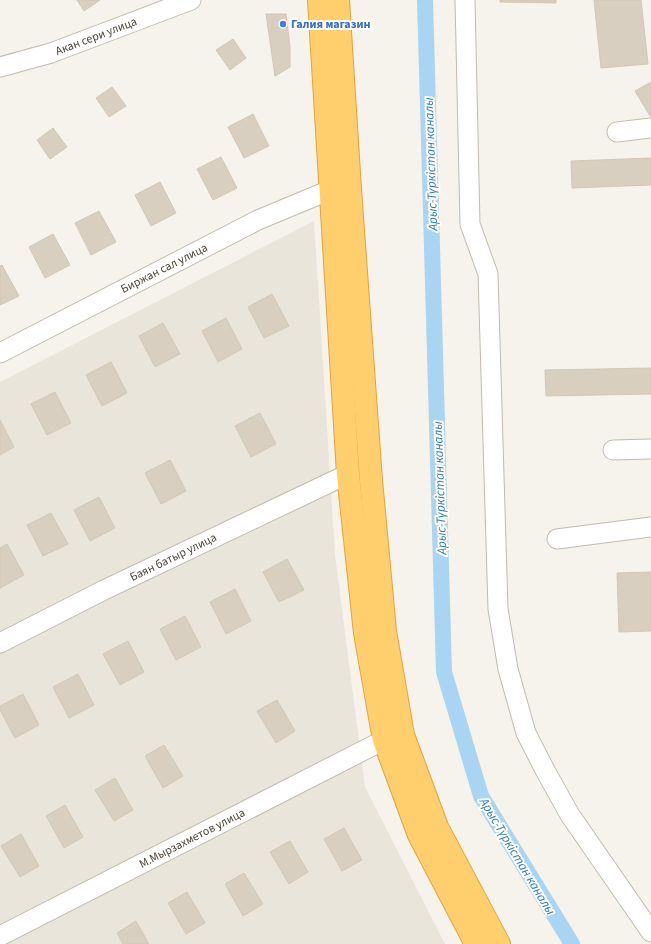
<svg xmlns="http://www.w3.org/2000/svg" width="651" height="944" viewBox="0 0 651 944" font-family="'Source Sans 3',sans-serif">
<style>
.residential{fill:#eae5da}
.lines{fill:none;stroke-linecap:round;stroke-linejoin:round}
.canal{stroke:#a9d4f2;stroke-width:16}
.building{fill:#d8cfc1;stroke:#d3c7b4}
.minor-casing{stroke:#c2bbae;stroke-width:21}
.highway-casing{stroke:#e0a43c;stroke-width:24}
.minor{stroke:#fff;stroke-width:19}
.highway{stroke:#ffcf6e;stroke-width:22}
.shop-dot{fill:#3f7fe0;stroke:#fff;stroke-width:1.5}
.labels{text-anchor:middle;stroke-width:4;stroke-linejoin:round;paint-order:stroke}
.shop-label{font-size:12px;font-weight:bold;fill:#366cbe;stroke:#fff;text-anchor:start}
.street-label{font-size:12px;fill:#4b4439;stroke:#fff}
.water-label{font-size:13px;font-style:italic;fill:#2e7ab2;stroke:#fff}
</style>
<rect width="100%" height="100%" fill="#f6f3ec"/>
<polygon class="residential" points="314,221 335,555 365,787 445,944 0,944 0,382"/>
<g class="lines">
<polyline class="canal" points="425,0 444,672 481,796 572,944"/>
</g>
<g class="building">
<polygon points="77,0 100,0 84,11"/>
<polygon points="500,0 556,0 556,3 500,2"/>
<polygon points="594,0 641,0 648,64 601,68"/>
<polygon points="266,14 286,14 290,47 290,67 275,76"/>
<polygon points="233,39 246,58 230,70 216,50"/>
<polygon points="651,82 651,116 650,116 635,91"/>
<polygon points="112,87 126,106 109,117 96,98"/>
<polygon points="253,114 269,146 244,158 228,127"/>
<polygon points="53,128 67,147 50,159 37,140"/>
<polygon points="221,157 237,188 213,200 197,169"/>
<polygon points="651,158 651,185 572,188 571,161"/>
<polygon points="160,182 176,213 151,226 135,195"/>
<polygon points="99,211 116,242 91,255 75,223"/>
<polygon points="53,234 70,265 45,278 29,247"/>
<polygon points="2,265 19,296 0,305 0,266"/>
<polygon points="272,294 289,326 264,338 248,307"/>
<polygon points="226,318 242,349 218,362 202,331"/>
<polygon points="163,323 180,354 155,367 139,336"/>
<polygon points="111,362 127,393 102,406 86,375"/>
<polygon points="651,368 651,394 546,396 545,370"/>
<polygon points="55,392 71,423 47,435 31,404"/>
<polygon points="260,413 276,444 251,457 235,426"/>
<polygon points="0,420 14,447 0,455"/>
<polygon points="170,460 186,491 161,504 145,473"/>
<polygon points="99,497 115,528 90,541 74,510"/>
<polygon points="51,513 68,544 43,556 27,525"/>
<polygon points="7,544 24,575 0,588 0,548"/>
<polygon points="287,559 304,590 279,602 263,572"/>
<polygon points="651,572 651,631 619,632 617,573"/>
<polygon points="235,589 251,621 226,634 210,602"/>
<polygon points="185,616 201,647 176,660 160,629"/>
<polygon points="128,641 144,672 120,685 103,654"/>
<polygon points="78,674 94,705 69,718 53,687"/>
<polygon points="23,694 39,725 15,738 0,710 0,706"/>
<polygon points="277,700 295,731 276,743 257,711"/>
<polygon points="164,745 183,776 163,788 145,756"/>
<polygon points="115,778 133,810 114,821 95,790"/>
<polygon points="65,805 83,837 64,848 46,816"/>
<polygon points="344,828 362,860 342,871 324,839"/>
<polygon points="21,834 39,866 20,877 1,846"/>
<polygon points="290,841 308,872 289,884 270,852"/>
<polygon points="244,873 263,904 243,916 225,884"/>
<polygon points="187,892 205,923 186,934 168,903"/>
<polygon points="136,921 149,944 123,944 117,933"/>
</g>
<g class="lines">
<g class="minor-casing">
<g id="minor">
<polyline points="465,0 470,224 488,274 498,609 508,669 526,733 546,772 570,815 651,932"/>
<polyline points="0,67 51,53 191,0"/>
<polyline points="617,132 651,128"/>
<polyline points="0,353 258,220 330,190"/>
<polyline points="613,450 651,449"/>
<polyline points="557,539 651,527"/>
<polyline points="0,643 104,590 348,474"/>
<polyline points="0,936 384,740"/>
</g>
</g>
<g class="highway-casing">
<g id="highway">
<polyline points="319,0 348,474 365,633 384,740 419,835 476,944"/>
<polyline points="338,0 350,189 371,480 385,631 403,735 437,827 499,944"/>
</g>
</g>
<use href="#minor" class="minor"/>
<use href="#highway" class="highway"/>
</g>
<circle class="shop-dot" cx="283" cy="24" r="4"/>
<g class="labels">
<g class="shop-label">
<text x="291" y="28">Галия магазин</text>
</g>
<g class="street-label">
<text transform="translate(96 36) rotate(-21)" y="4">Акан сери улица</text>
<text transform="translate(164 268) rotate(-27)" y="4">Биржан сал улица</text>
<text transform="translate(173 557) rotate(-26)" y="4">Баян батыр улица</text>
<text transform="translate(192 838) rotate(-27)" y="4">М.Мырзахметов улица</text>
</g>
<g class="water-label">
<text transform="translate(430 164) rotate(-92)" y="5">Арыс-Түркістан каналы</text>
<text transform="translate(439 488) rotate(-92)" y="5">Арыс-Түркістан каналы</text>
<text transform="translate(518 856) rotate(59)" y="5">Арыс-Түркістан каналы</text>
</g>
</g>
</svg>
